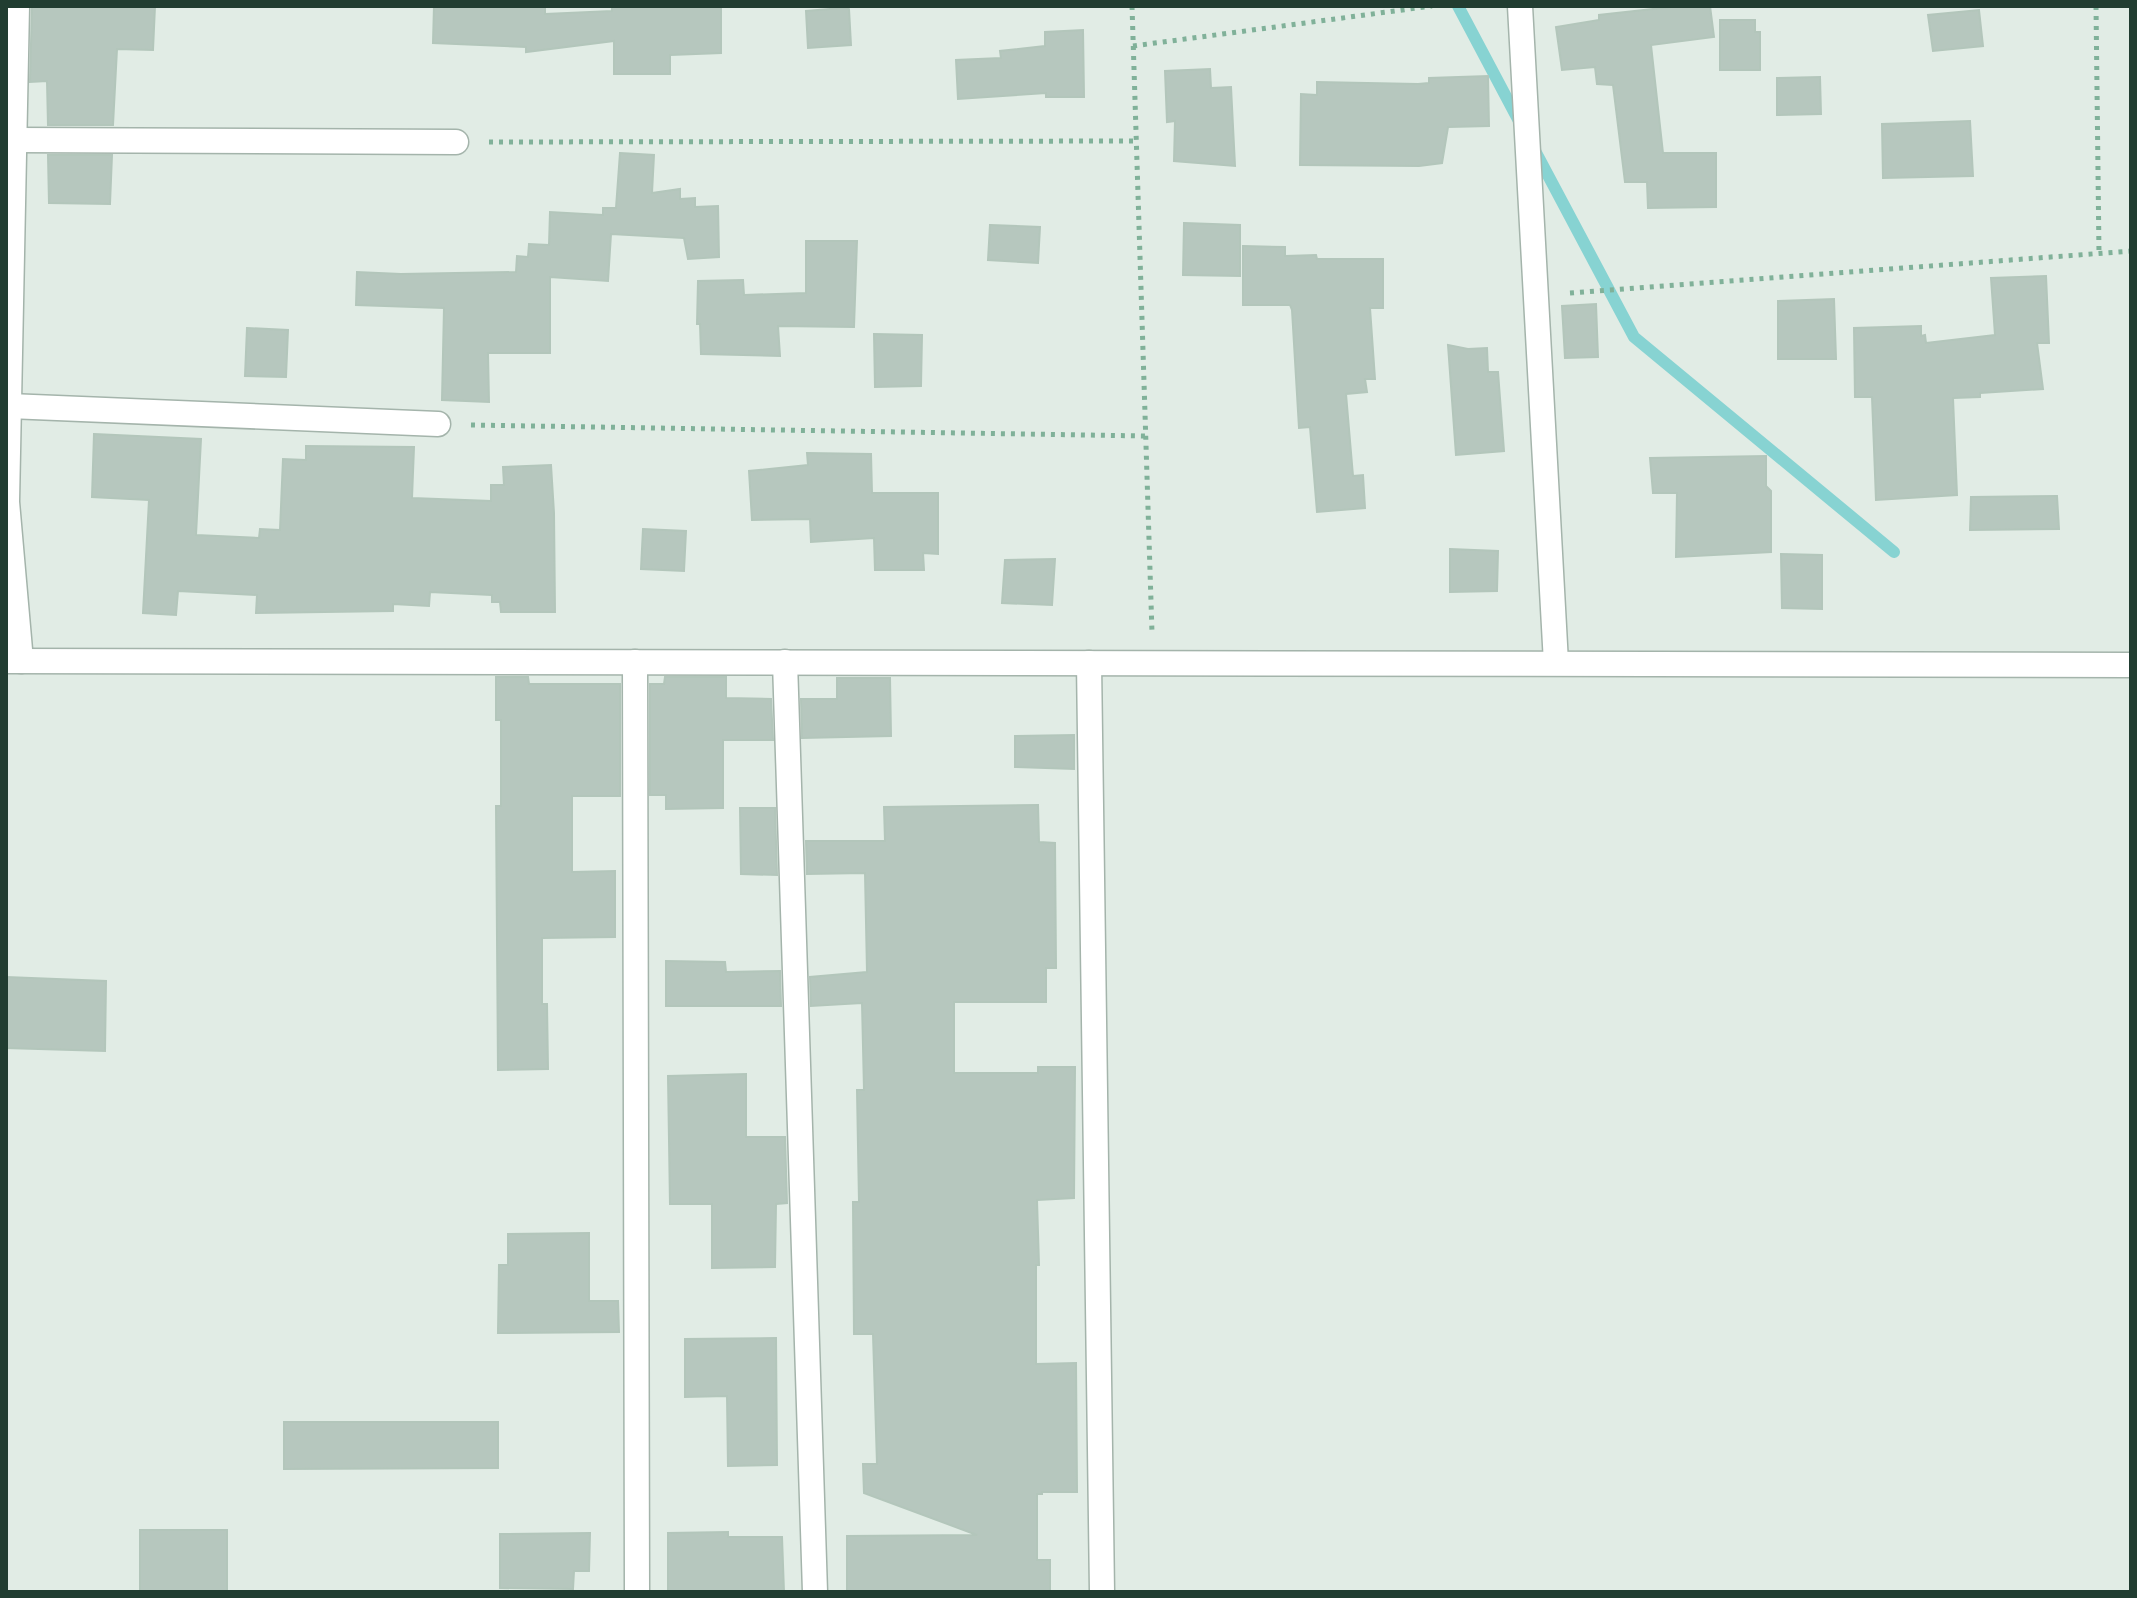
<svg xmlns="http://www.w3.org/2000/svg" width="2137" height="1598" viewBox="0 0 2137 1598" font-family="Montserrat,sans-serif">
<style>
.lines{fill:none;stroke-linecap:round;stroke-linejoin:round}
.stream{stroke:#87d3d2;stroke-width:12}
.building{fill:#b6c7be;stroke:#b3c6bb;stroke-width:2}
.minor-casing{stroke:#a4b4ab;stroke-width:27}
.path{stroke:#80b199;stroke-width:5;stroke-dasharray:4 6;stroke-linecap:butt}
.minor{stroke:#fff;stroke-width:24}
</style>
<rect width="100%" height="100%" fill="#e1ece5"/>
<g class="lines">
<g class="stream">
<polyline points="1458,6 1520,123"/>
<polyline points="1533,147 1634,337 1894,552"/>
</g>
</g>
<g class="building">
<polygon points="32,6 155,6 153,50 117,49 113,125 48,125 47,81 30,82"/>
<polygon points="434,6 545,6 545,14 612,11 612,6 721,6 721,53 670,55 670,74 614,74 614,41 526,52 526,47 433,43"/>
<polygon points="1680,6 1710,6 1714,37 1651,45 1663,153 1716,153 1716,207 1648,208 1647,182 1625,182 1613,85 1597,84 1595,67 1562,70 1556,27 1599,20 1599,15"/>
<polygon points="842,8 849,9 851,45 808,48 806,11"/>
<polygon points="1979,10 1983,46 1933,51 1928,15"/>
<polygon points="1720,20 1755,20 1755,32 1760,32 1760,70 1720,70"/>
<polygon points="1083,30 1084,97 1046,97 1046,93 958,99 956,60 1001,58 1000,51 1045,46 1045,32"/>
<polygon points="1210,69 1211,88 1231,87 1235,166 1174,161 1175,121 1167,122 1165,71"/>
<polygon points="1488,76 1489,126 1448,127 1442,163 1419,166 1300,165 1301,94 1317,95 1317,82 1418,84 1429,83 1429,78"/>
<polygon points="1820,77 1821,114 1777,115 1777,78"/>
<polygon points="1970,121 1973,176 1883,178 1882,124"/>
<polygon points="620,153 654,155 652,193 680,189 680,199 695,198 695,207 718,206 719,257 688,259 684,238 611,234 608,281 550,277 550,353 488,353 489,402 442,400 444,308 356,305 357,272 401,274 516,272 517,256 528,257 529,244 549,245 550,212 603,215 603,208 616,208"/>
<polygon points="48,155 112,155 110,204 49,203"/>
<polygon points="1184,223 1240,225 1240,276 1183,275"/>
<polygon points="990,225 1040,227 1038,263 988,260"/>
<polygon points="806,241 857,241 854,327 778,326 780,356 701,354 700,324 697,324 698,281 743,280 744,295 806,293"/>
<polygon points="1243,246 1285,247 1285,256 1316,255 1317,259 1383,259 1383,308 1370,308 1375,379 1365,379 1367,392 1346,394 1353,476 1363,475 1365,508 1317,512 1310,427 1299,428 1292,310 1290,305 1243,305"/>
<polygon points="2046,276 2049,343 2037,343 2043,389 1980,393 1980,397 1953,398 1957,495 1876,500 1872,397 1855,397 1854,328 1921,326 1921,336 1925,335 1926,343 1995,335 1991,278"/>
<polygon points="1834,299 1836,359 1778,359 1778,301"/>
<polygon points="1596,304 1598,357 1565,358 1562,306"/>
<polygon points="247,328 288,330 286,377 245,376"/>
<polygon points="874,334 922,335 921,386 875,387"/>
<polygon points="1448,345 1468,349 1487,348 1488,372 1498,372 1504,451 1456,455"/>
<polygon points="94,434 201,439 196,535 259,538 260,529 280,530 283,459 306,460 306,446 414,447 412,498 491,501 491,485 504,485 503,467 551,465 554,513 555,612 501,612 500,602 492,602 492,595 430,592 429,606 393,604 393,611 256,613 257,595 178,591 176,615 143,613 149,500 92,497"/>
<polygon points="807,453 871,454 872,493 938,493 938,554 923,553 924,570 875,570 874,538 811,542 810,519 752,520 749,471 808,465"/>
<polygon points="1766,456 1766,486 1771,491 1771,552 1676,557 1677,493 1653,493 1650,458"/>
<polygon points="2057,496 2059,529 1970,530 1971,497"/>
<polygon points="643,529 686,531 684,571 641,569"/>
<polygon points="1450,549 1498,551 1497,591 1450,592"/>
<polygon points="1781,554 1822,555 1822,609 1782,608"/>
<polygon points="1055,559 1052,605 1002,603 1005,560"/>
<polygon points="496,677 528,677 529,684 620,684 620,796 572,796 572,872 615,871 615,937 542,938 542,1004 547,1004 548,1069 498,1070 496,806 501,806 501,720 496,720"/>
<polygon points="665,677 726,677 726,698 771,699 773,740 723,740 723,808 666,809 666,795 650,795 650,684 664,684"/>
<polygon points="837,678 890,678 891,736 802,738 801,699 837,699"/>
<polygon points="1074,735 1074,769 1015,767 1015,736"/>
<polygon points="1038,805 1039,842 1055,843 1056,968 1046,968 1046,1002 954,1002 954,1073 1038,1073 1038,1067 1075,1067 1074,1198 1037,1200 1039,1265 1036,1265 1036,1364 1076,1363 1077,1492 1042,1492 1042,1494 1037,1494 1037,1560 1050,1560 1050,1592 847,1592 847,1536 977,1535 864,1493 863,1464 877,1464 873,1334 854,1334 853,1202 859,1202 857,1090 864,1090 862,1003 811,1006 810,977 867,972 865,873 807,874 806,841 885,841 884,807"/>
<polygon points="740,808 775,808 777,875 741,874"/>
<polygon points="666,961 725,962 726,972 780,971 781,1006 666,1006"/>
<polygon points="6,977 106,981 105,1051 6,1048"/>
<polygon points="746,1074 746,1137 785,1137 787,1203 776,1204 775,1267 712,1268 712,1204 670,1204 668,1076"/>
<polygon points="589,1233 589,1301 618,1301 619,1332 498,1333 499,1265 508,1265 508,1234"/>
<polygon points="776,1338 777,1465 728,1466 727,1396 685,1397 685,1339"/>
<polygon points="284,1422 498,1422 498,1468 284,1469"/>
<rect x="140" y="1530" width="87" height="62"/>
<polygon points="728,1532 728,1537 782,1537 784,1592 668,1592 668,1533"/>
<polygon points="590,1533 589,1571 574,1571 573,1589 500,1588 500,1534"/>
</g>
<g class="lines">
<g class="minor-casing">
<g id="minor">
<polyline points="17,6 7,502 21,661"/>
<polyline points="1520,6 1556,663"/>
<polyline points="15,140 456,142"/>
<polyline points="9,406 438,424"/>
<polyline points="6,661 2131,665"/>
<polyline points="635,662 637,1592"/>
<polyline points="785,662 815,1592"/>
<polyline points="1089,663 1102,1592"/>
</g>
</g>
<g class="path">
<polyline points="1132,6 1152,633"/>
<polyline points="2096,6 2099,254"/>
<polyline points="1133,46 1432,6"/>
<polyline points="489,142 1136,141"/>
<polyline points="1570,293 2131,251"/>
<polyline points="471,425 1146,436"/>
</g>
<use href="#minor" class="minor"/>
</g>
<rect width="2137" height="1598" fill="none" stroke="#213d31" stroke-width="16"/>
</svg>
